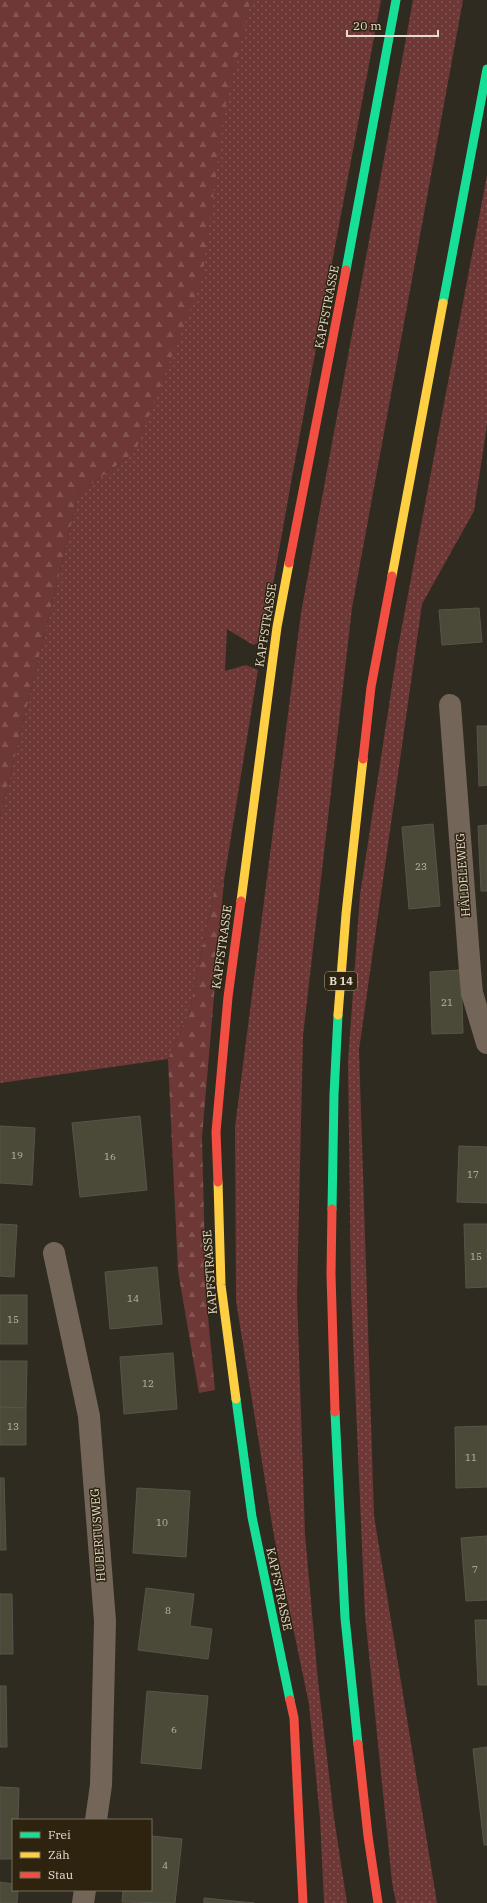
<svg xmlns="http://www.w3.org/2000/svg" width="487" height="1903" viewBox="0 0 487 1903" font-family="'IBM Plex Serif',serif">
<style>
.grass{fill:url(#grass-dots)}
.forest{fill:url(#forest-firs)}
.building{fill:#4b4937;stroke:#57554b}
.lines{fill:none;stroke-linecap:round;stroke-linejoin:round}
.street{stroke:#746559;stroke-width:22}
.fast{stroke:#16e098;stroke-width:9}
.slow{stroke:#ffcf43;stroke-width:9}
.jam{stroke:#f24e42;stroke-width:9}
.labels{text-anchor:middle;stroke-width:3;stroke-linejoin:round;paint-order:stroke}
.number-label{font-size:10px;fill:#bdb8aa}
.shield{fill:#2d230f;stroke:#aca597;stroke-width:1}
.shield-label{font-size:11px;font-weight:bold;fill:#e3ddd1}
.street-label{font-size:12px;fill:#e3ddd1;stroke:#2d230f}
</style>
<defs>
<pattern id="grass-dots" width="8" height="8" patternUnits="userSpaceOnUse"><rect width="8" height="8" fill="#6e3836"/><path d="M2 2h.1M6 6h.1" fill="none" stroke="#835452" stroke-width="1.8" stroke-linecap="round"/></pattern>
<pattern id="forest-firs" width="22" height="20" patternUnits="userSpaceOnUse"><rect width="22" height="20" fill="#6e3836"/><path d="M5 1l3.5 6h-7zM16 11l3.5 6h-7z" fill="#835452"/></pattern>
</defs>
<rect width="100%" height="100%" fill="#302b20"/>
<g class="grass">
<polygon points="251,0 381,0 292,477 263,641 253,645 227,629 225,671 246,665 258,670 224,880 216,883 189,1013 168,1059 0,1083 0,817 79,493 135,452"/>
<polygon points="413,0 463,0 352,608 303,1036 297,1296 305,1534 318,1681 334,1818 347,1903 324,1903 320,1818 309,1704 274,1536 236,1301 235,1127 301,613"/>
<polygon points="487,175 487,425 474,511 422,604 359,1050 374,1516 437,1903 396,1903 392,1882 365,1615 351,1291 348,1062 360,895 397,653"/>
</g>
<g class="forest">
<polygon points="0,0 251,0 225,107 202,279 135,452 79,493 0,817"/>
<polygon points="224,880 202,1137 206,1296 215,1390 199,1393 178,1271 168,1059 189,1013 216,883"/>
</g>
<g class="building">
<polygon points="479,608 482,642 442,645 439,610"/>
<polygon points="477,726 487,726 487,785 479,786"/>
<polygon points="433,824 440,906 409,909 402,827"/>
<polygon points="487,825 487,891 481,891 478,826"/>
<polygon points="461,970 463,1033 432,1034 430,972"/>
<polygon points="140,1116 147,1190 80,1197 72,1123"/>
<polygon points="0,1126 35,1128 32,1185 0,1183"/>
<polygon points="459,1146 487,1147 487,1203 457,1202"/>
<polygon points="0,1224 17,1225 14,1277 0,1276"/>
<polygon points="464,1224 487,1224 487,1287 466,1288"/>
<polygon points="157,1267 162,1324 110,1329 105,1272"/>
<rect x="0" y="1295" width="27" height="49"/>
<polygon points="173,1353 177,1409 124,1414 120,1357"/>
<polygon points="0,1361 27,1361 26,1408 0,1407"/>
<polygon points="0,1407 26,1408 26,1445 0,1445"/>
<polygon points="487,1426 487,1487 456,1488 455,1427"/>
<polygon points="0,1478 4,1478 6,1550 0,1550"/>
<polygon points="137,1488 190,1491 186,1557 133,1553"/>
<polygon points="487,1536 487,1600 466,1601 461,1538"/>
<polygon points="146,1588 194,1594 190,1626 212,1629 208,1659 138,1650"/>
<polygon points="0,1594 12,1594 13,1654 0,1654"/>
<polygon points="475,1620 487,1620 487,1685 478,1685"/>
<polygon points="0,1686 6,1686 7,1747 0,1747"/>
<polygon points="147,1691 208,1696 201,1769 141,1763"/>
<polygon points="487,1747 487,1845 484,1845 473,1749"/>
<polygon points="0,1787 19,1788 18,1820 13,1820 13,1859 0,1859"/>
<polygon points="151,1836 182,1839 175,1903 122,1902 123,1890 151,1890"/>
<polygon points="0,1882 13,1884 13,1890 18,1890 17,1903 0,1903"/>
<polygon points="204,1898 254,1903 204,1903"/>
</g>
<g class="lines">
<g class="street">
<polyline points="450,705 470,971 472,993 487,1043"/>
<polyline points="54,1253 89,1416 105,1621 101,1785 96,1820"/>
<polyline points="83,1903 85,1890"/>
</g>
<g class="fast">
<polyline points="346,270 396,0"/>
<polyline points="443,303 487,69"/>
<polyline points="332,1209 334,1095 338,1015"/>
<polyline points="236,1399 252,1517 290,1700"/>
<polyline points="335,1412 345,1618 358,1744"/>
</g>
<g class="slow">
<polyline points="392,576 443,303"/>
<polyline points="241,901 277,627 289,563"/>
<polyline points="338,1015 346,914 363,759"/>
<polyline points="218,1182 221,1285 236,1399"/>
</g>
<g class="jam">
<polyline points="289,563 346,270"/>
<polyline points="363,759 371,687 392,576"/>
<polyline points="218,1182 216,1132 228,997 241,901"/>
<polyline points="332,1209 331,1274 335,1412"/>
<polyline points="290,1700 294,1718 303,1903"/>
<polyline points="358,1744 368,1836 378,1903"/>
</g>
</g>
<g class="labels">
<g class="number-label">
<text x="421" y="870">23</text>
<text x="447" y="1006">21</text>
<text x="17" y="1159">19</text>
<text x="110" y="1160">16</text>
<text x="473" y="1178">17</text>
<text x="476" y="1260">15</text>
<text x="133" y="1302">14</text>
<text x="13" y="1323">15</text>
<text x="148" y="1387">12</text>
<text x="13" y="1430">13</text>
<text x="471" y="1461">11</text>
<text x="162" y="1526">10</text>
<text x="475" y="1573">7</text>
<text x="168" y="1614">8</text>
<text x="174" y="1733">6</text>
<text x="165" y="1869">4</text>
</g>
<rect class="shield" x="325" y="972" width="32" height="18" rx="3"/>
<g class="shield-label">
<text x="341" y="985">B 14</text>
</g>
<g class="street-label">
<text transform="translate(327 307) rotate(-79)" y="4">KAPFSTRASSE</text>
<text transform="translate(266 625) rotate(-81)" y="4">KAPFSTRASSE</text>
<text transform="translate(463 875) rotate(-94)" y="4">HÄLDELEWEG</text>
<text transform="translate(222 947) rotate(-82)" y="4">KAPFSTRASSE</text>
<text transform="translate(210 1272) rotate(-94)" y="4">KAPFSTRASSE</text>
<text transform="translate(98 1535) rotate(-94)" y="4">HUBERTUSWEG</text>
<text transform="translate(279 1589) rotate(78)" y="4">KAPFSTRASSE</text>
</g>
</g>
<rect x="12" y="1819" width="140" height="72" fill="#2d230f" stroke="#766d5d"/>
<rect x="20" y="1832" width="20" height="6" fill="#16e098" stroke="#766d5d"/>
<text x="48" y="1839" font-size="12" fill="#e3ddd1">Frei</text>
<rect x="20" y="1852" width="20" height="6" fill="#ffcf43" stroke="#766d5d"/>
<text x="48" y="1859" font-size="12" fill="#e3ddd1">Zäh</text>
<rect x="20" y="1872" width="20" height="6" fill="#f24e42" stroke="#766d5d"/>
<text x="48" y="1879" font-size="12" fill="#e3ddd1">Stau</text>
<path d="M347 30v6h91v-6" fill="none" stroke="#e3ddd1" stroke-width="2"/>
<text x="353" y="30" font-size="12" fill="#e3ddd1" stroke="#2d230f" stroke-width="3" paint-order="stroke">20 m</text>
</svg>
